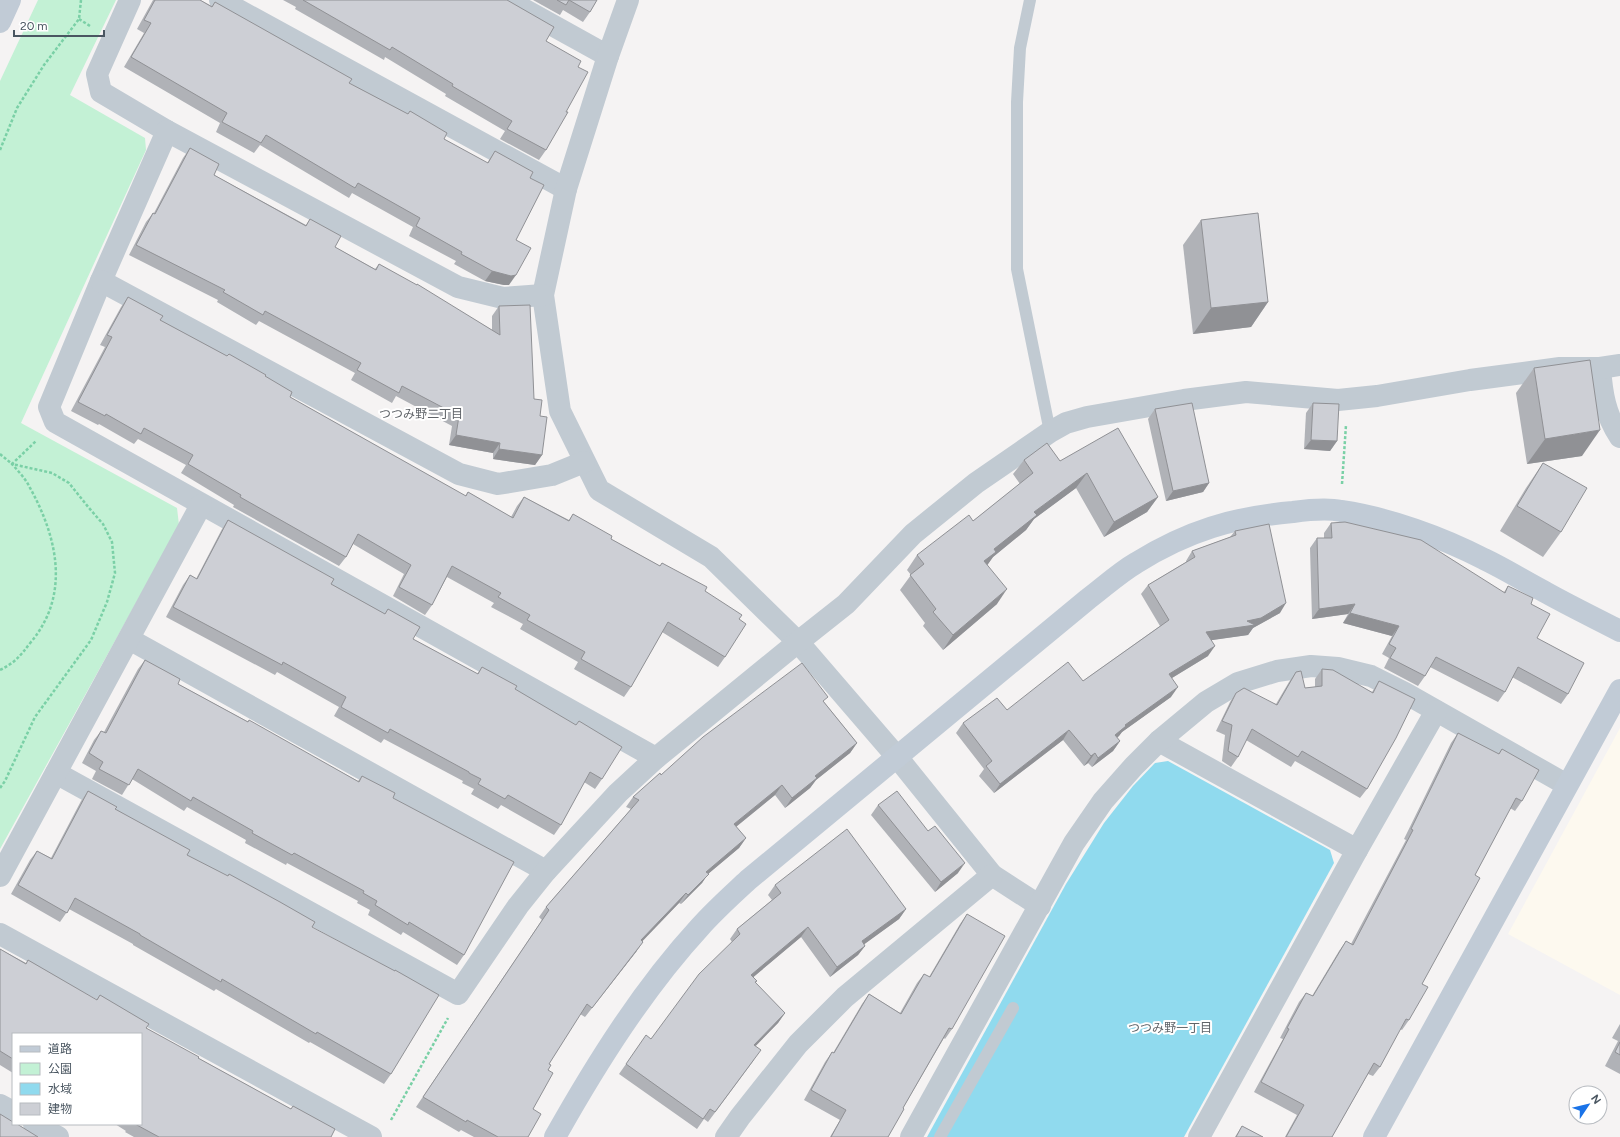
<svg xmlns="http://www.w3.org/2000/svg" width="1620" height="1137" viewBox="0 0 1620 1137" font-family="Figtree,'Noto Sans JP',sans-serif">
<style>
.commercial{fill:#fdf9ef}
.green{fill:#c3f1d5}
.water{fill:#90daee}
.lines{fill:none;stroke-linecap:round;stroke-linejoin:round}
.path{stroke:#7ad0a6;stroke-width:2.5;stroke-dasharray:3 2;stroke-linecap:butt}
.lane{stroke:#c1cad2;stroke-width:12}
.street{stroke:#c1cad2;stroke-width:22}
.secondary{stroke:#c1cbd6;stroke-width:22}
.wall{fill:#b0b2b7}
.shaded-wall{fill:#909195}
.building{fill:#cdcfd5;stroke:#909195}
.labels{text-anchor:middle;stroke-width:4;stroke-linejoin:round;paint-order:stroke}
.neighbourhood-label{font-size:12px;fill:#5f6368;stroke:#fff}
</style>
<rect width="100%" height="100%" fill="#f5f3f3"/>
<polygon class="commercial" points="1620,728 1620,995 1508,934"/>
<polygon class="green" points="38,0 116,0 70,95 145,138 146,150 21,423 177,508 179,525 0,849 0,81"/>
<polygon class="water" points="1168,761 1330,850 1334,863 1184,1137 927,1137 1066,884 1104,823 1133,786 1155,763"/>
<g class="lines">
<g class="path">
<polyline points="79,19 90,26"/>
<polyline points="0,150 17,108 44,65 79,19 81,0"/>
<polyline points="0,454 12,464 36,441"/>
<polyline points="1342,484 1346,425"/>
<path d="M0,670c16,-8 20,-14 31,-28 40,-48 26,-106 -2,-156 -4,-8 -11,-15 -17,-22l40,9 17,10 20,25 14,16 9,18 3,31 -8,29 -16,38 -56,77 -30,64 -5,7"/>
<polyline points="391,1120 448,1018"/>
</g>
<g class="lane">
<polyline points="1030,0 1020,48 1017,102 1017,269 1050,432"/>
<polyline points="940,1137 1013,1008"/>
</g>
<g class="street">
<polyline points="130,0 97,74 101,92 167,131 101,281 49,407 55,422 656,758"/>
<polyline points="220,0 566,189"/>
<polyline points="507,0 608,56"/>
<polyline points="628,0 608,56 566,189 543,295 560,411 599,490 711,557 798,642 897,757 992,875 1040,906"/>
<polyline points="167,131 458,287 503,298 543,295"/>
<polyline points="101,281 459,474 498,484 552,475 584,462"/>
<path d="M1600,368c2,26 5,46 20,69"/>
<polyline points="129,639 546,871"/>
<polyline points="1159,741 1357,850"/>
<polyline points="56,773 458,994 518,906 546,871 618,793 656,758 798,642 846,604 913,534 976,483 1050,432 1066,423 1087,417 1184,400 1246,392 1338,400 1377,396 1470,380 1560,368 1600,368 1620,365"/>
<polyline points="0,876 201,505"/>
<polyline points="0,934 371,1137"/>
<polyline points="0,1105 13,1112"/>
<polyline points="34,1124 58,1137"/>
<polyline points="726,1137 740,1117 798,1044 845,997 992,875"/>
<polyline points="911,1137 1074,843 1103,801 1134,766 1159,741 1206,702 1238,683 1277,671 1311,666 1338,668 1371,676 1405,693 1567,785"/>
<polyline points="1199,1137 1357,850 1436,711"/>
</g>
<g class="secondary">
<polyline points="0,22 10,0"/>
<path d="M555,1137c41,-73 88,-148 145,-210 15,-17 32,-32 48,-47l340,-281c16,-12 31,-26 48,-36 51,-32 98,-46 157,-51 15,-2 33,-4 48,-1 48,7 100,26 143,48 21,10 40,22 61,33 25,14 50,26 75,39"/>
<polyline points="1374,1137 1620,690"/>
</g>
</g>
<g class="wall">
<polygon points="153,0 200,0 212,6 215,2 349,83 408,114 410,111 444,139 487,163 495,151 530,178 516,240 509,285 504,285 485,281 454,264 456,261 409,236 413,227 352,193 349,198 260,145 254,153 216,132 220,123 124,67 144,33 137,29"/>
<polygon points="283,0 507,0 546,41 578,67 566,112 546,150 539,160 500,139 505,131 445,96 446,94 385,57 384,60 295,9 296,7"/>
<polygon points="533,0 597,0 590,12 583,22 563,10 560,15"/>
<polygon points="190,148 214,175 306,225 310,219 335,247 375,269 379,264 492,330 492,316 499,306 534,399 540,416 542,455 535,465 493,459 493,453 449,445 452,426 396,396 392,403 351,380 355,373 259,321 256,325 217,302 218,300 129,255 146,222 153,213 154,213 183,158"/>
<polygon points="1201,220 1268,302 1251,327 1193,334 1183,245"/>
<polygon points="128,297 160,320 227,356 265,376 290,397 465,496 468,492 511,517 517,506 524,497 569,520 573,514 611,539 660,566 662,563 705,591 739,619 725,657 718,667 662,632 631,687 624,697 574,669 578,662 520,629 523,624 491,607 494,603 447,577 432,605 425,615 393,596 404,574 353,544 346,557 339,566 233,507 234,505 181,473 186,465 138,439 134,444 99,424 98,425 71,411 105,347 100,345 121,307"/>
<polygon points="1534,368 1582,456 1527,464 1516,393"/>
<polygon points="1313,403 1337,441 1330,451 1304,449 1306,413"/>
<polygon points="1155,409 1209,483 1203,492 1166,501 1148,419"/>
<polygon points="1024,460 1060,461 1158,497 1147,512 1104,537 1076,488 1034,519 1026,530 993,557 987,565 997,604 943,650 923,626 925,623 900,590 911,575 907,570 917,555 973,521 1020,484 1013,474"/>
<polygon points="1543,463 1561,532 1543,557 1500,531 1526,488"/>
<polygon points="228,520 331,584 385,614 388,609 413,639 477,674 482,667 515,689 602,779 595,789 584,782 561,825 554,835 501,805 498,809 471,794 474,789 462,783 463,781 384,739 381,743 334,716 339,707 277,672 275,675 166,617 183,585 190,575 196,579 222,529"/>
<polygon points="1331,523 1504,592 1508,586 1531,604 1537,638 1568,694 1561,704 1512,677 1505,692 1498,702 1430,667 1425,676 1418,686 1384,668 1389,658 1382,654 1392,636 1343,623 1348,614 1312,619 1310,548 1317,538 1324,538 1324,533"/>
<polygon points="1235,531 1280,613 1253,628 1248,635 1211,640 1208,656 1172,678 1171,697 1122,732 1117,738 1120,741 1113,751 1092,767 1088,763 1084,766 1063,740 994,793 979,776 984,769 956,733 963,723 1007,710 1083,681 1160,626 1141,594 1148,585 1186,562 1186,561 1192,551 1230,537"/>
<polygon points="145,660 178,684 358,781 362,776 393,798 464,955 457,965 403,932 401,935 368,915 370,910 357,903 358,901 287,863 286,865 245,843 246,840 187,807 184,811 132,779 122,795 92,779 96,771 82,763 94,740 101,731 104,732 138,669"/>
<polygon points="1322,669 1372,692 1379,681 1367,789 1360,798 1295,761 1291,767 1246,740 1238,757 1231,767 1222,761 1225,735 1216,731 1230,702 1236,693 1276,704 1289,682 1296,672 1305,688 1315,687 1315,679"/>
<polygon points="824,702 857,743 850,753 816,780 810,788 785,808 775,795 736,827 746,838 739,848 708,874 702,883 681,904 679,903 642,941 636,952 585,1017 580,1014 549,1064 548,1070 533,1109 528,1137 474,1137 461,1130 459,1132 416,1107 542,920 539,917 546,907 631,809 626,807 633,797 661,775"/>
<polygon points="1458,733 1498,754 1502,749 1522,801 1515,811 1510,808 1475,875 1422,984 1409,1020 1402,1030 1400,1029 1380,1067 1373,1076 1368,1074 1332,1137 1285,1137 1297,1115 1254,1092 1283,1039 1280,1038 1299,1002 1306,993 1312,996 1339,951 1346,941 1351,944 1406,840 1404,839 1451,743"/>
<polygon points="88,791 187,855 312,927 391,1074 384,1084 310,1042 309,1043 216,989 214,991 133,945 133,944 69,909 60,922 11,894 30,860 37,851 51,858 81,801"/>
<polygon points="878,805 958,873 935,892 871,815"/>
<polygon points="775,885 906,909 899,919 864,944 865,946 858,955 830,977 801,937 753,977 757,981 755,983 785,1013 778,1023 755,1046 754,1060 708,1122 704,1119 697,1129 619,1074 626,1064 651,1039 732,942 730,939 737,929 772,900 768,895"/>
<polygon points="967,914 952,1029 945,1039 944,1038 903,1108 888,1137 830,1137 840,1120 804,1100 825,1062 832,1052 833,1053 862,1004 869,994 900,1013 917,983 924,974 929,977 960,924"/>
<polygon points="0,949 26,963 28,960 96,1000 100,995 146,1028 198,1058 291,1109 293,1106 331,1137 134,1137 125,1132 126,1131 115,1124 141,1124 13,1034 13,1073 0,1065"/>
<polygon points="1620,1024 1620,1074 1605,1066 1618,1041 1612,1038"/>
<polygon points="1242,1126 1263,1137 1235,1137"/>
</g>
<g class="shaded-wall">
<polygon points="492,271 516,275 509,285 504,285 485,281"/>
<polygon points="1268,302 1251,327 1193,334 1211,308"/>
<polygon points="1600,430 1582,456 1527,464 1545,439"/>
<polygon points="456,435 500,443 493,453 449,445"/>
<polygon points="1311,440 1337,441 1330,451 1304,449"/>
<polygon points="499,449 542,455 535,465 493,459"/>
<polygon points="1087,473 1076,488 1034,519 1026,530 993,557 986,567 984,561 994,549 1034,512"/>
<polygon points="1209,483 1203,492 1166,501 1173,491"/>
<polygon points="1158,497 1147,512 1104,537 1114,522"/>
<polygon points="1007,589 997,604 943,650 953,635"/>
<polygon points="1286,603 1280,613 1253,628 1248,635 1199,642 1206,632 1247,621"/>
<polygon points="1355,604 1348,614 1312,619 1319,609"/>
<polygon points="1350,613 1399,626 1392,636 1343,623"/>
<polygon points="1215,646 1208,656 1162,684 1169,674"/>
<polygon points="1178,687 1171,697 1122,732 1119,736 1108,745 1115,735 1125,725"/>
<polygon points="1069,730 1063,740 994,793 1000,784"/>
<polygon points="1120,741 1113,751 1092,767 1098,758"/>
<polygon points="857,743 850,753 816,780 810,788 785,808 792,798 815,776"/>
<polygon points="1095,753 1088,763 1084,766 1091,756"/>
<polygon points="782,785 775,795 727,834 734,824"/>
<polygon points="746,838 739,848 708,874 702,883 681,904 688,895 706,872"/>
<polygon points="965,863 958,873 935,892 941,882"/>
<polygon points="686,893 679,903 634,950 641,940"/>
<polygon points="906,909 899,919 855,951 862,941"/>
<polygon points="808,927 801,937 744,985 751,975"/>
<polygon points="643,942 636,952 585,1017 592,1008"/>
<polygon points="865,946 858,955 830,977 837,967"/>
<polygon points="785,1013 778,1023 747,1055 754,1045"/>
</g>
<g class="building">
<polygon points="155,0 200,0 212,7 215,2 352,79 349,83 408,114 410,111 447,133 444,139 488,163 495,151 533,172 530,178 544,185 516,240 531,248 516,275 511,276 492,271 461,254 462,252 416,226 420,218 358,183 355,188 266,135 261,143 222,122 227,113 131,57 151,23 144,20"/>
<polygon points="303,0 507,0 554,27 546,41 581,61 578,67 588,72 566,112 568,112 546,150 507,129 512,121 452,86 453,84 392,47 390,50"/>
<polygon points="557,0 597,0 590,12 569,0 566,5"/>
<polygon points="190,148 219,164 214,175 306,226 310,219 341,236 335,247 376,270 379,264 417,285 417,284 500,335 499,306 530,305 534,399 542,400 540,416 547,417 542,455 499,449 500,443 456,435 459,416 402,386 399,393 357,370 361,363 265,311 263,315 223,292 225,290 136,245 153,213 155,214"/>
<polygon points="1258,213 1268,302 1211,308 1201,220"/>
<polygon points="128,297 163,316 160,320 227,356 229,354 266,375 265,376 292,392 290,397 466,496 468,492 513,518 524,497 569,521 573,514 612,536 611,539 660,566 662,563 707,587 705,591 742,615 739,619 746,624 725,657 668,622 631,687 581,659 585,652 527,620 530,615 498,597 501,593 452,566 432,605 399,587 411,565 358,534 346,557 240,497 241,495 188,464 193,455 144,428 141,434 106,414 105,416 78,402 112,337 107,335"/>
<polygon points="1590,360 1600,430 1545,439 1534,368"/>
<polygon points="1192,403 1209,483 1173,491 1155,409"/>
<polygon points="1313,403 1339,404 1337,441 1311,440"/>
<polygon points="1118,428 1158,497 1114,522 1087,473 1034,512 1037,515 994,549 996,552 984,561 1007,589 953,635 933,612 936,609 910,575 924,564 917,555 969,515 973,521 1033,473 1024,460 1047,443 1060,461"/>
<polygon points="1543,463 1587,488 1561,532 1517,506"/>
<polygon points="228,520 334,579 331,584 385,614 388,609 420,627 413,639 478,674 482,667 517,686 515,689 576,725 579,721 622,747 602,779 590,772 561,825 508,795 505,799 478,784 481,779 469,773 469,772 390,729 388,733 341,707 346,697 283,662 282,665 173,607 190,575 197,579"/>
<polygon points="1345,522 1421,540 1505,593 1508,586 1533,598 1531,604 1550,614 1537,638 1584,663 1568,694 1518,667 1505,692 1436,657 1425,676 1390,658 1396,648 1389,644 1399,626 1350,613 1355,604 1319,609 1317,538 1332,538 1331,523"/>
<polygon points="1269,524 1286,603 1261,618 1247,621 1255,625 1206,632 1215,646 1169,674 1178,687 1125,725 1126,726 1115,735 1120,741 1098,758 1095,753 1091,756 1069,730 1000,784 986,766 992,761 963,723 997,698 1007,710 1068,662 1083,681 1169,620 1148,585 1195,557 1192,551 1236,535 1235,531"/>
<polygon points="145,660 180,679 178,684 248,722 249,720 359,782 362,776 395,793 393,798 514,862 464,955 409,922 408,925 375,905 377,901 363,893 364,891 294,853 292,855 252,833 253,831 193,797 191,801 138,769 129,785 99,769 103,762 89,753 101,731 106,733"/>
<polygon points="802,663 828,697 823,701 857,743 815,776 817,778 792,798 782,785 734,824 746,838 706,872 709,874 688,895 686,893 641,940 643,942 592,1008 587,1004 549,1064 551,1065 548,1070 553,1073 533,1109 541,1114 528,1137 498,1137 467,1120 466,1122 423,1097 549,910 546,907 639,800 633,797 660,773 661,775 703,737"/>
<polygon points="1322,669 1333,670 1373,693 1379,681 1415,699 1396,738 1367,789 1302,751 1298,757 1252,729 1238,757 1228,751 1232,725 1222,721 1236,693 1244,688 1277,705 1296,672 1301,671 1305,688 1322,686"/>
<polygon points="1458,733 1499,754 1502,749 1539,770 1522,801 1516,798 1475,875 1480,878 1422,984 1428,987 1409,1020 1406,1019 1380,1067 1374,1063 1332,1137 1286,1137 1304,1105 1261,1082 1289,1029 1287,1028 1306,993 1313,996 1346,941 1353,945 1413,830 1411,829"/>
<polygon points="88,791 117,807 115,809 190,850 187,855 228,876 229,874 280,902 315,922 312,927 395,971 395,970 439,995 391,1074 317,1032 316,1034 222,979 221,982 140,935 140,934 75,898 67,913 18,885 37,851 52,859"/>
<polygon points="897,791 928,831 935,826 965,863 941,882 878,805"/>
<polygon points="847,829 906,909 862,941 865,946 837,967 808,927 751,975 757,981 755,982 785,1013 754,1045 761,1050 715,1112 710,1109 703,1119 626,1064 646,1035 651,1039 699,974 740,934 737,929 781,893 775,885"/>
<polygon points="967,914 1005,936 952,1029 949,1028 903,1108 904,1109 888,1137 831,1137 846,1110 811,1090 832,1052 834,1053 869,994 901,1014 924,974 930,977"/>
<polygon points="0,949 26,964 28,960 97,1000 100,995 149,1024 146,1028 199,1057 198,1058 291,1109 293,1106 335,1129 331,1137 159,1137 135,1124 141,1124 141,1034 13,1034 13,1059 0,1051"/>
<polygon points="1620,1042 1620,1055 1615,1052"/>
<polygon points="0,1114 13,1122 13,1124 17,1124 38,1137 0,1137"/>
<polygon points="1242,1126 1263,1137 1236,1137"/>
</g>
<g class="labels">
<g class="neighbourhood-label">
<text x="421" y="418">つつみ野二丁目</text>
<text x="1170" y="1032">つつみ野一丁目</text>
</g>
</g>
<rect x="12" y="1033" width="130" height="92" fill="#ffffff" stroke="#b7bbc0"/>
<rect x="20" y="1046" width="20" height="6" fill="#c1cbd6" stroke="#b7bbc0"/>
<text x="48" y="1053" font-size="12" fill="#4a5661">道路</text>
<rect x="20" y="1063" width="20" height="12" fill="#c3f1d5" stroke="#b7bbc0"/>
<text x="48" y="1073" font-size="12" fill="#4a5661">公園</text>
<rect x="20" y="1083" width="20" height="12" fill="#90daee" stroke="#b7bbc0"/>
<text x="48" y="1093" font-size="12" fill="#4a5661">水域</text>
<rect x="20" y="1103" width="20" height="12" fill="#cdcfd5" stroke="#b7bbc0"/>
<text x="48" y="1113" font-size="12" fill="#4a5661">建物</text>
<g transform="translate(1588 1105) rotate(55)"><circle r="19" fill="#ffffff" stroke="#b7bbc0"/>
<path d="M0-3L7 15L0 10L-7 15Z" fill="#1a73e8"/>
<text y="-6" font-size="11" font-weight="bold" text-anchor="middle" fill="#4a5661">N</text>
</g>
<path d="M14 30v6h90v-6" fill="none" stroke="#4a5661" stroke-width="2"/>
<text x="20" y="30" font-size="12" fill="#4a5661" stroke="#ffffff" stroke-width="3" paint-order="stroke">20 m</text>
</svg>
